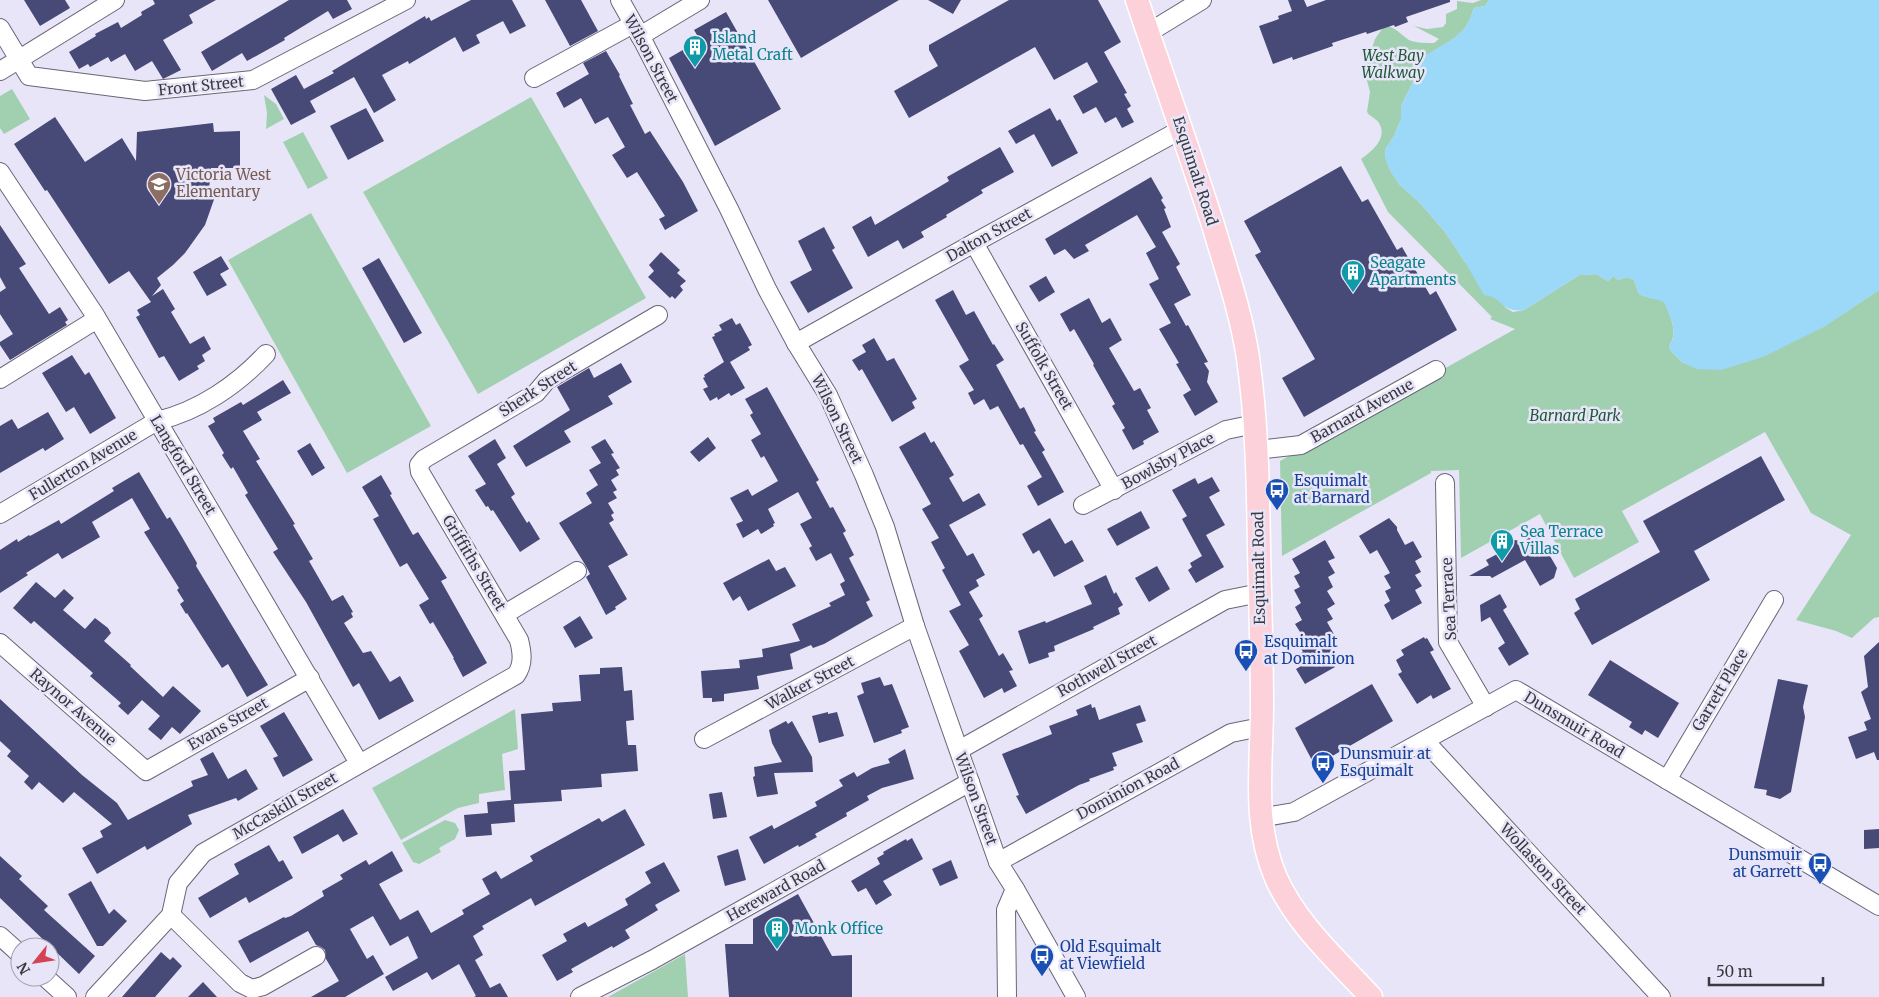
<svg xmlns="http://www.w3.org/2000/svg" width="1879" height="997" viewBox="0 0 1879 997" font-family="Merriweather,serif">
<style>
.green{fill:#a1d0b1}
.water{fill:#9cd8f8}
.building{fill:#474977}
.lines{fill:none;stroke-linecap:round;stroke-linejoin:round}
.minor-casing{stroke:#696677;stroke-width:20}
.major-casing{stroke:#fff;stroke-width:25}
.minor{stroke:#fff;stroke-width:18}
.major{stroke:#fdd1da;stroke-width:22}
.labels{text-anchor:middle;stroke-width:5;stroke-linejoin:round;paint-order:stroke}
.culture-label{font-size:15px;fill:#0d838f;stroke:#e9e5f9;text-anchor:start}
.park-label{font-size:15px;font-style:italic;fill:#1e5a38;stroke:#e9e5f9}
.street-label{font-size:15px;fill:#3b3a41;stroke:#e9e5f9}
.education-label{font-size:15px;fill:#785e54;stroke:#e9e5f9;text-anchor:start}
.transit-label{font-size:15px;fill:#164399;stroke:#e9e5f9;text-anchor:start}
</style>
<rect width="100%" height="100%" fill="#e9e5f9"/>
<g class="green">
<path d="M1481,0h8l-4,6 -11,2c-2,5 -3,10 -6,15 -9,18 -35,25 -50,39l1,8 -18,36v13l-7,17 -9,14 1,10 4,10 9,14 21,19 25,29 20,30 41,46 7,4 11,-2 57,-36 5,1 10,-1 12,7 5,-5 5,4 9,-3 7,3 5,14c8,4 16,4 25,7 6,15 15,31 5,45l2,5 12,12 140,-36 56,-37v327l-5,1 -22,20 -16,-7 -40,-11 55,-85 -40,-22 -46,-81 -143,79 17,31 -65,36 -34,-64 -79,44 -2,-88 -28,1v2l-149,83 -2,-95 235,-132 -25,-10 2,-2 -104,-105 -27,-53c11,-8 27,-20 18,-36 -3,-5 -9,-6 -12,-11l3,-20 -5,-19 3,-13 7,-21 9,-13c10,-1 17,9 25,14 7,3 17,3 25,3l5,-4 -25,-13 13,3 16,-2 3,-4v-9l11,-5v-8l16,2z"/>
<polygon points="12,89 30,119 4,134 0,128 0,96"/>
<polygon points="264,95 276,104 284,119 266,129 267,113"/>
<polygon points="531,97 646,298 478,394 363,192"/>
<polygon points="303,132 328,178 308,189 283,142"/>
<polygon points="311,213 431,426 347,473 228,260"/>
<polygon points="515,709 518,749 502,754 505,790 479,794 479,803 458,808 401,840 372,788"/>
<polygon points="445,820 455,823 459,830 455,839 439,848 441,852 419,864 413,862 402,843"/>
<polygon points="685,954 688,997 608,997"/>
</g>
<path class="water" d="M1489,0h390v290l-55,37 -61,30 -42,13 -24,-1 -14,-6 -12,-12 -2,-5c10,-14 1,-30 -5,-44 -9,-4 -17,-4 -25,-8l-5,-14 -7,-3 -9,3 -5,-4 -5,5 -12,-7 -10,1 -5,-1 -57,36c-24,3 -20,-13 -40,-15l-19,-33 -20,-30 -25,-29 -21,-19 -9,-14 -4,-9 -1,-11 9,-14 7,-17v-13l18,-36 -1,-8c14,-14 41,-21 50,-39 3,-5 4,-10 6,-15l11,-2z"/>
<g class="building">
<polygon points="24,0 65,0 70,8 40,26"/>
<polygon points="153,0 216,0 189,15 193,23 163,40 181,70 163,79 152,61 135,71 125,54 111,62 108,57 90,67 88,64 79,69 69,52 96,36 95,34 118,22 121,28 142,15 141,12 155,4"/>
<polygon points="289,0 347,0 352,9 333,19 328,11 284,38 285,40 247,61 242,53 212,71 201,52"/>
<polygon points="471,0 512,0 526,26 510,34 503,21 476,35 480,43 463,52 455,37 409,64 408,61 382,75 396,100 374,113 354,77 310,101 316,112 291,125 271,89 296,75 304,89 334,73 332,71 425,16 426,19 429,17 431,21"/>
<polygon points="545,0 581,0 598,31 570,46"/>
<polygon points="768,0 899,0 801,58"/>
<polygon points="928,0 961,0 953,14"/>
<polygon points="1009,0 1098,0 1121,42 1104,52 1127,93 1124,94 1131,106 1127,109 1134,122 1122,128 1116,117 1105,123 1096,107 1083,114 1073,96 1098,82 1087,62 1054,80 1035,47 909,118 894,91 938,66 929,50 929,45"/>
<polygon points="1288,0 1304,0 1307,7 1326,0 1450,0 1450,2 1406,17 1408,22 1395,27 1394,25 1367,34 1366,32 1332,43 1333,46 1293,60 1292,57 1273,64 1259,26 1279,19 1278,16 1292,11"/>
<polygon points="726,12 781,109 715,146 669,58 700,40 694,30"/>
<polygon points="606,51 620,75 619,76 633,104 630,105 645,134 650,131 683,182 698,211 665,230 659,219 665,216 637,172 627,178 612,155 625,147 608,117 595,124 581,98 564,108 556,93 589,74 583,63"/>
<polygon points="366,108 384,141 348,160 330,126"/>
<polygon points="1050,108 1057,121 1060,119 1078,153 1052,167 1034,134 1016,144 1008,131"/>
<polygon points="55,117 85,162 122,138 136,161 137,132 213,123 214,132 240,131 240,168 211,168 209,190 217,191 205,225 185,253 173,265 157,278 161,285 152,296 163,289 175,309 171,312 190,344 204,336 211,349 202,355 205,361 197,366 199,369 179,381 164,356 159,358 136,317 140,315 137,310 151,302 129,271 109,284 47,190 45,191 14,144"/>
<polygon points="1000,147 1014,172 981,190 983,193 946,215 947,217 921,232 924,237 903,249 898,240 868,257 852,227 871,216 875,225 949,181 947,177"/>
<polygon points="1341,166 1362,202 1368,199 1397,250 1402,247 1430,295 1436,291 1457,330 1304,417 1282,378 1315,359 1255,255 1261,252 1244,221"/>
<polygon points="1151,177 1163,198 1161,200 1166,208 1164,209 1171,227 1162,232 1180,264 1176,267 1191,295 1174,304 1186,326 1188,325 1208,362 1204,363 1209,371 1207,382 1218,402 1195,416 1183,395 1191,390 1176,364 1179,363 1159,329 1171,323 1149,284 1159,279 1146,253 1156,247 1137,215 1085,245 1089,251 1074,259 1065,249 1054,255 1045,239"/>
<polygon points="0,225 26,264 19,268 49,314 60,307 68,320 65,322 67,325 10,360 0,345 0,342 13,334 0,314 0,292 6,288 0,277"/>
<polygon points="824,227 835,248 832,250 853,288 808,313 790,282 812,270 798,241"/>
<polygon points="661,252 680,270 677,273 686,281 680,286 683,290 675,299 672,296 670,298 648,277 654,271 649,265"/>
<polygon points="221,256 229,269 220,274 227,285 207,296 193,272"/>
<polygon points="379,258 422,333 404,343 362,268"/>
<polygon points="1046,276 1055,292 1039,302 1029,286"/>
<polygon points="953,290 966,315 974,311 993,345 994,344 1004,360 996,365 1020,409 1024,407 1036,431 1034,432 1045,450 1042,452 1064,492 1038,506 1027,486 1042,477 1023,444 1020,445 998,406 990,410 984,399 974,405 968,393 974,390 959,366 969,360 935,300"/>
<polygon points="1089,298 1102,323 1110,318 1122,340 1109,348 1134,391 1140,388 1151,408 1147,410 1159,432 1143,441 1144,444 1133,450 1122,430 1125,428 1112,406 1115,404 1093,365 1094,364 1074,329 1070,332 1060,314"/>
<polygon points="732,318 736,325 740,323 752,345 748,347 750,350 730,362 745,388 731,396 729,393 718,400 717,397 710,401 703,389 708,387 703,378 705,377 704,375 724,362 712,337 715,336 714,334 722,330 719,325"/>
<polygon points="874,338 887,361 894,358 917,399 912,402 915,408 892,422 862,369 859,371 852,360 866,352 862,345"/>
<polygon points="72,355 85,375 89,372 116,418 90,434 74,407 66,412 42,373"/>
<polygon points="621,363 632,382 608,396 613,404 564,431 571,442 526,467 513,446 570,410 557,387 589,368 594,378"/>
<polygon points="283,380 291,393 257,412 262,420 243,431 260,459 256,461 295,524 293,525 313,559 309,561 332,601 343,595 353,612 351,613 353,617 344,623 363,653 371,651 390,682 400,676 414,701 379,720 359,683 353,687 306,602 273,552 278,549 245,495 248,493 233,467 231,469 222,455 224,453 208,426 215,422 213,418 241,402 243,405"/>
<polygon points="767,387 819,480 816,482 830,508 833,507 846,531 843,533 854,555 849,558 870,600 866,602 873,616 824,644 813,648 811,645 790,654 793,669 757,676 759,689 724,694 724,701 712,702 712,698 703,698 701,671 740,668 739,660 763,657 762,649 800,641 792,624 831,606 829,603 845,595 840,584 845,581 831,553 816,561 809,548 812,546 800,524 812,518 798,492 768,509 775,523 773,524 774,526 761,534 758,529 743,538 736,524 743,521 730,498 748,489 752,496 778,481 764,456 761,458 751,440 761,434 750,415 753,413 745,399"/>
<polygon points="48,412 64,439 45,451 43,448 0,473 0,426 12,419 18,429"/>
<polygon points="925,432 931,443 934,441 954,475 949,478 963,502 979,493 986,505 949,525 967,556 973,553 985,575 976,580 979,586 969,592 983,616 979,619 999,656 1003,653 1013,670 1009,671 1017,686 1004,693 1002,688 984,698 959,651 969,645 949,611 961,605 942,570 945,568 931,542 939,538 922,509 931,504 899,447"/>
<polygon points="708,437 716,448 699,462 690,452"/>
<polygon points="495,439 506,458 497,464 515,494 511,497 527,523 529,521 540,539 520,552 493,510 491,511 488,506 486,507 475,490 486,484 468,456"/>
<polygon points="605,439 614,453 611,454 620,468 616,470 619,475 611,480 617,490 613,492 617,498 608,503 614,513 611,515 614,520 609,523 628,555 608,566 627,599 615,607 616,609 606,615 586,577 590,574 586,566 559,523 592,503 586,493 598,485 589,470 601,463 591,447"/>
<polygon points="310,443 325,468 312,476 297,451"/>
<polygon points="1761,456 1785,500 1694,551 1710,580 1592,645 1574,613 1580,609 1575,599 1660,552 1643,521"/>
<polygon points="139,472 167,519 170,517 182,537 197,563 196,566 268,685 247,697 228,664 222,668 187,613 186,614 180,604 184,601 177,590 179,588 144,532 150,529 132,498 92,522 100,537 62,559 58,553 26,573 28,575 0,593 0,550 17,539 18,542 29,535 30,536 59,520 61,524 114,491 112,488"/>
<polygon points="381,475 392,494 390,495 413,535 418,532 447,578 441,581 487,663 463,677 453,658 454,658 433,622 430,624 419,605 429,599 407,563 400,567 373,519 379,516 362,487"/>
<polygon points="1212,477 1220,491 1209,497 1225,525 1206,535 1224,567 1196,583 1188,570 1192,567 1190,563 1202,556 1182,519 1187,516 1172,490 1195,478 1198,484"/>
<polygon points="1141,511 1150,528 1117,546 1107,529"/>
<polygon points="1050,518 1065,544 1072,540 1084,561 1054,577 1039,550 1033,554 1022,534"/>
<polygon points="1389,518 1397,527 1397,530 1405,545 1413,541 1422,557 1415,561 1421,572 1415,575 1422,586 1415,590 1422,603 1392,620 1384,605 1390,601 1385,591 1391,588 1384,576 1390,573 1377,550 1370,554 1359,536"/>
<polygon points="1528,534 1539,537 1557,568 1554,578 1540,586 1525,560 1492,578 1490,576 1469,576 1489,565 1486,560 1501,552 1499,549 1515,540 1526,542"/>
<polygon points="1325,540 1335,558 1328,561 1335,573 1328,577 1333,587 1327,591 1335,604 1327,609 1333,619 1327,622 1335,636 1328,640 1333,650 1327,654 1335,667 1305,684 1296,669 1303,665 1297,655 1303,652 1295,638 1302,635 1295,624 1302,620 1295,607 1301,603 1294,590 1300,587 1294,576 1300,573 1292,559"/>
<polygon points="769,559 776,571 785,567 796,586 748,611 740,596 733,601 723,583"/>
<polygon points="1157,566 1170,589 1149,602 1135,578"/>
<polygon points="1106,575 1114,594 1116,592 1123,605 1118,608 1120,614 1093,627 1094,629 1054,646 1055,651 1048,653 1049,657 1029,664 1018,631 1045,621 1046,623 1092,604 1084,586"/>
<polygon points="36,582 55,598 64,589 74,598 63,610 85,629 95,618 108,628 111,633 104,641 131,665 130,666 163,697 173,686 201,711 180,734 172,727 161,740 148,729 160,716 142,700 128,715 118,706 121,703 90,676 93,673 34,621 31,624 13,608"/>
<polygon points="1500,594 1507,607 1503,610 1529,654 1509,666 1498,648 1505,643 1490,617 1481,622 1480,605"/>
<polygon points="580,616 593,638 575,648 563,627"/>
<polygon points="1424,637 1425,639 1427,638 1434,650 1430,652 1451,689 1433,699 1431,695 1417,704 1398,674 1402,672 1396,660 1404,655 1401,650"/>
<polygon points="1879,642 1879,760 1877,760 1874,752 1856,759 1848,737 1867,730 1864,722 1871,719 1861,692 1868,687 1864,656"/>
<polygon points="1610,660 1679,703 1658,738 1645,730 1642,735 1629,727 1632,722 1588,695"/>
<polygon points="622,667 624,691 632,690 634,720 626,721 627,734 628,745 636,745 638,771 601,774 602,787 561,790 562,801 514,804 515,822 491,824 492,835 466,837 464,815 488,813 487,802 511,800 509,771 525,770 521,714 553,711 552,703 581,701 579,675 600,674 600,668"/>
<polygon points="880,677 884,686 892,684 909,727 901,730 902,733 874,743 857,696 864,693 861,683"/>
<polygon points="1778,679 1808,685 1803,707 1805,717 1791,792 1780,799 1766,795 1767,790 1754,788"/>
<polygon points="1372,684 1393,721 1315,766 1295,728"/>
<polygon points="0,699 82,775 117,803 128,820 193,786 191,781 208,775 200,759 213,752 228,779 246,769 258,789 238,801 236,798 188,815 192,824 147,850 145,846 97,874 82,848 103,837 100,831 112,824 74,792 63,803 39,782 32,790 24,782 29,776 7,756 11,751 0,741"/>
<polygon points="1091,704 1092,708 1095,707 1099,720 1140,705 1146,721 1136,724 1143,742 1112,753 1117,766 1113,767 1114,770 1089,779 1090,781 1079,785 1026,814 1016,796 1019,795 1002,754 1052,734 1049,726 1078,715 1076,710"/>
<polygon points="284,712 313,760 283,777 273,758 278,756 260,726"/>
<polygon points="828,712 828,714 837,712 844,736 819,743 812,716"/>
<polygon points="786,721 788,724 792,721 812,757 813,772 774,773 778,794 757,797 753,777 755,776 754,767 782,762 772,743 769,730"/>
<polygon points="905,749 914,779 882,788 867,796 869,800 846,813 847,816 815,834 817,837 799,847 798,845 764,864 749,837 772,825 774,829 817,806 815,802 843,786 839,780 854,772 857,777 872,768 890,763 888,759"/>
<polygon points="722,792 727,817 713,819 709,794"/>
<polygon points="343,809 358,834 343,842 338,834 302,854 293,837"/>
<polygon points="625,809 645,845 535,906 531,898 482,926 484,929 473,936 483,955 475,960 490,988 500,983 508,997 474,997 476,996 459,964 432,980 427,972 393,991 385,977 418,958 408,936 390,946 373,916 350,929 367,959 373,955 384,974 345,997 311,997 339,981 326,959 325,950 321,947 316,945 308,931 250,963 238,941 284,917 285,918 291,916 324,896 322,891 343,879 340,875 366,860 369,865 392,851 403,871 379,884 400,920 418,910 431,933 464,914 462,910 490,894 482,879 496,871 501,879 533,861 530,856 599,818 602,822"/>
<polygon points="1879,829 1879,848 1864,849 1864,830"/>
<polygon points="912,838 923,859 883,881 892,895 876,905 866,888 858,892 851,881 880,864 877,858 884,854 883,852 906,839 907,841"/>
<polygon points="269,845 279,862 283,860 293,878 249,903 246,897 210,918 198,898 239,874 234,864"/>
<polygon points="738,849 746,880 725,886 717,856"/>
<polygon points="0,856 22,876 19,879 48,906 44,910 95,956 79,974 0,898"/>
<polygon points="951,860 958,878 940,886 932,869"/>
<polygon points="664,862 680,891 655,905 658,910 625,930 630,938 613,948 612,946 571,969 573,972 557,981 542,955 567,941 563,934 585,922 588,927 628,905 625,899 651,883 645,872"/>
<polygon points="91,881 109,914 114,909 127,921 103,946 97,946 68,894"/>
<polygon points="798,894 832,956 852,955 852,997 729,997 725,944 753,944 753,919"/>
<polygon points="161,952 170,960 173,957 182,966 155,997 122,997"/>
<polygon points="203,982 217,997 188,997"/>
</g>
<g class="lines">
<g class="minor-casing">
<g id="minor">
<polyline points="620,0 643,41 729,209 767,289 796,343 828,395 864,475 885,527 915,626 998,862 1015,889 1076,997"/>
<polyline points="0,28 29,76 145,91 253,80 406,0"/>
<polyline points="1148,33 1202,0"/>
<polyline points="640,36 700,0"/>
<polyline points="0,71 115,0"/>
<polyline points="534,78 633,24"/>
<polyline points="0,172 95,315 359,763"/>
<polyline points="974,243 1114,490"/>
<polyline points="796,343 974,243 1182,129"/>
<polyline points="0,379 97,319"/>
<polyline points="1257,450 1301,445 1436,370"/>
<polyline points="1445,483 1448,642 1486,707"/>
<polyline points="1083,505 1226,430 1255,424"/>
<path d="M0,514l157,-93c42,-10 80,-36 109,-67"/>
<polyline points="505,614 577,571"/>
<polyline points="0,643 146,771 310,678"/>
<polyline points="704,739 915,626"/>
<polyline points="1425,741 1661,997"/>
<polyline points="959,750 1225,600 1260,593"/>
<polyline points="1667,780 1774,600"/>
<polyline points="1260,818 1294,812 1516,690 1879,906"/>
<polyline points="998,862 1231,733 1261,727"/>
<polyline points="171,915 240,983 252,989 263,986 316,956"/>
<polyline points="0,936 20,954"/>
<polyline points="45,977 67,997"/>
<path d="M95,997l76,-82 7,-32 25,-30 313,-178c8,-11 6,-23 3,-35l-99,-168 -1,-7 5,-6 112,-66 11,-13 111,-65"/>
<polyline points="580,997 652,960 970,782"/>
<polyline points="1007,997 1006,910 1015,889"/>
</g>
</g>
<g class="major-casing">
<path id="major" d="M1137,0c25,75 52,150 76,225 13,44 28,87 35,133 9,63 10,126 11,189 1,53 3,106 3,159 0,58 -10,117 14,172 21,47 61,82 95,119"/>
</g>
<use href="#minor" class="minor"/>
<use href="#major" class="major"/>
</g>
<defs>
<g id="building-pin" transform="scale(1.25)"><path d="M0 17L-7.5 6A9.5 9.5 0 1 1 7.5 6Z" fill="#0f9aa8" stroke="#e9e5f9"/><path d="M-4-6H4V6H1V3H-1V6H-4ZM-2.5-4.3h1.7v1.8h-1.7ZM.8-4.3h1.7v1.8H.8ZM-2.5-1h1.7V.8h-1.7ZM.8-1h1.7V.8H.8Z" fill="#fff"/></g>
<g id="school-pin" transform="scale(1.25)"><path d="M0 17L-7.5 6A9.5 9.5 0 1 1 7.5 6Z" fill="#8d6e63" stroke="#e9e5f9"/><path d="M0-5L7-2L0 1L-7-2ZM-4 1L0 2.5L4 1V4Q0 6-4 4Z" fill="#fff"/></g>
<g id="bus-pin" transform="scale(1.25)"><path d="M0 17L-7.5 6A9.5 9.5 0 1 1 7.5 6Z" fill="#1a4fb4" stroke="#e9e5f9"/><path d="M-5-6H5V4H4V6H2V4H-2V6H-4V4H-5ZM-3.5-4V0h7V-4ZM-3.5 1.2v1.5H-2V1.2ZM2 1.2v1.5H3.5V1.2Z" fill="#fff"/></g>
</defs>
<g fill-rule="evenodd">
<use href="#building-pin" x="695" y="47"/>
<use href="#school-pin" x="159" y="184"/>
<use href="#building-pin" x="1353" y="272"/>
<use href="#bus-pin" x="1277" y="490"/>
<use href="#building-pin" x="1502" y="541"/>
<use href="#bus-pin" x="1246" y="651"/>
<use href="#bus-pin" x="1323" y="763"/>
<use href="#bus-pin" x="1820" y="864"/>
<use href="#building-pin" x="777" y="929"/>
<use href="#bus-pin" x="1042" y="956"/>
</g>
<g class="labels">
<g class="culture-label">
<text x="712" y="43">Island<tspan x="712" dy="17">Metal Craft</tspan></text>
<text x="1370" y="268">Seagate<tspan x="1370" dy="17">Apartments</tspan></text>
<text x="1520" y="537">Sea Terrace<tspan x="1520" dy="17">Villas</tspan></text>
<text x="794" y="934">Monk Office</text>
</g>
<g class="park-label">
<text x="1393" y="61">West Bay<tspan x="1393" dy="17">Walkway</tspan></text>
<text x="1575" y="421">Barnard Park</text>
</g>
<g class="street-label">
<text transform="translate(651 59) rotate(62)" y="5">Wilson Street</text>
<text transform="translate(201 86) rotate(-6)" y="5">Front Street</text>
<text transform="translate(1195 171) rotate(72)" y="5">Esquimalt Road</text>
<text transform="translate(989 235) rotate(-29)" y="5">Dalton Street</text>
<text transform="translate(1044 366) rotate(60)" y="5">Suffolk Street</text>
<text transform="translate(538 389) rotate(-33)" y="5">Sherk Street</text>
<text transform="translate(1362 411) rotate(-29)" y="5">Barnard Avenue</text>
<text transform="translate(837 419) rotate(64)" y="5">Wilson Street</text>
<text transform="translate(1168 461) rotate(-28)" y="5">Bowlsby Place</text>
<text transform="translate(83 465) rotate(-31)" y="5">Fullerton Avenue</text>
<text transform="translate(183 465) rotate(59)" y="5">Langford Street</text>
<text transform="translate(474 563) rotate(59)" y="5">Griffiths Street</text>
<text transform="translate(1259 568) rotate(-91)" y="5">Esquimalt Road</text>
<text transform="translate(1449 599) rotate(-93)" y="5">Sea Terrace</text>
<text transform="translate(1107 666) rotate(-29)" y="5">Rothwell Street</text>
<text transform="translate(810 683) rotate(-28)" y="5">Walker Street</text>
<text transform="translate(1720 690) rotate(-59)" y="5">Garrett Place</text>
<text transform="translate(73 707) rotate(41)" y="5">Raynor Avenue</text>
<text transform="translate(228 724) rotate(-30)" y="5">Evans Street</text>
<text transform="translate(1574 725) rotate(31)" y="5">Dunsmuir Road</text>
<text transform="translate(1128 789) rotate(-28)" y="5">Dominion Road</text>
<text transform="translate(976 799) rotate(70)" y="5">Wilson Street</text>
<text transform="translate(285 806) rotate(-30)" y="5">McCaskill Street</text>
<text transform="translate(1543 869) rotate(47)" y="5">Wollaston Street</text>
<text transform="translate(776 891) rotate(-29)" y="5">Hereward Road</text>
</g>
<g class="education-label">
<text x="176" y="180">Victoria West<tspan x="176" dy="17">Elementary</tspan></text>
</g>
<g class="transit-label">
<text x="1294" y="486">Esquimalt<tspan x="1294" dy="17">at Barnard</tspan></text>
<text x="1264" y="647">Esquimalt<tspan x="1264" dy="17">at Dominion</tspan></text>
<text x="1340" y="759">Dunsmuir at<tspan x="1340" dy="17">Esquimalt</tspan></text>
<text x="1802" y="860" text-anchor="end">Dunsmuir<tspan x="1802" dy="17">at Garrett</tspan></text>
<text x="1060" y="952">Old Esquimalt<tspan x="1060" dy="17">at Viewfield</tspan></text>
</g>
</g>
<g transform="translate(35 962) rotate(240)"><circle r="24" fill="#e9e5f9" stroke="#a3a1af"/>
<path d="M0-4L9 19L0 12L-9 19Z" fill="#d34355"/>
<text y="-8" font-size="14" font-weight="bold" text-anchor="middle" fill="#3b3a41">N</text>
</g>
<path d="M1709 977v8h114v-8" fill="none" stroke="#3b3a41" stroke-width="2.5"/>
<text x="1716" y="977" font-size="15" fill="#3b3a41" stroke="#e9e5f9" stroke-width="4" paint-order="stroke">50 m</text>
</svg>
